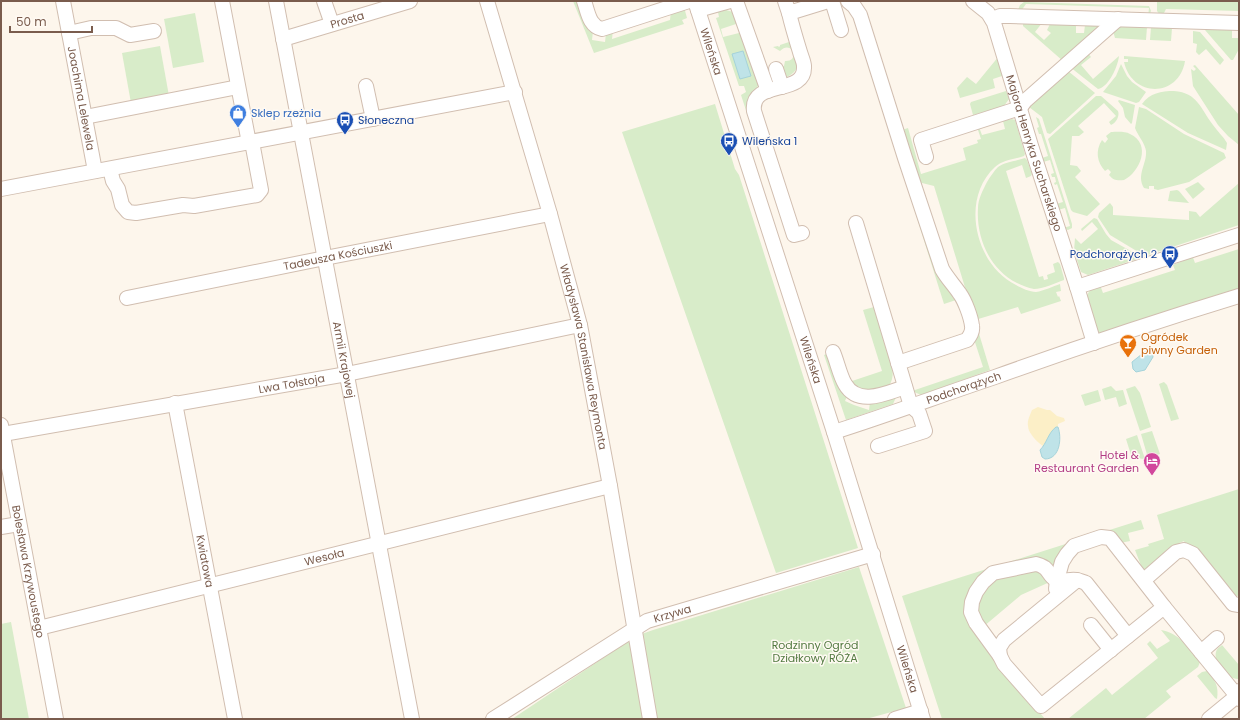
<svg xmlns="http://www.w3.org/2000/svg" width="1240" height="720" viewBox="0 0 1240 720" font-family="Poppins,sans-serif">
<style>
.green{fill:#d8ecc9}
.sand{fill:#fcefc7}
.water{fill:#bfe3e8;stroke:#a5d3da}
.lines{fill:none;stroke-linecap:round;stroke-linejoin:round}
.minor-casing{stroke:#d1beb0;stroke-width:16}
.minor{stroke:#fff;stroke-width:14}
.labels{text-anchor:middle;stroke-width:3;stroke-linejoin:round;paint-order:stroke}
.street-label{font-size:11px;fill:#7a5c4d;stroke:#fffaf3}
.shop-label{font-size:11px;fill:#366cbe;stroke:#fffaf3;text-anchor:start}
.transit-label{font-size:11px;fill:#164399;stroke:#fffaf3;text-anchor:start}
.food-label{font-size:11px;fill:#c56008;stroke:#fffaf3;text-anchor:start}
.hotel-label{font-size:11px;fill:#b23c85;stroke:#fffaf3;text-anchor:end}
.park-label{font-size:11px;fill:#537a41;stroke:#fffaf3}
</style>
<rect width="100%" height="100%" fill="#fdf6ec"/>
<g class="green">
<polygon points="573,1 579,1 593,31 592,40 605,42 606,33 613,30 612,39 670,20 671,11 684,7 687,18 682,20 684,24 594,53"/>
<polygon points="1157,1 1239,1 1239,11 1166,9 1162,17 1157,11"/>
<polygon points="1024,2 1149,6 1151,11 1148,17 1149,8 1026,4 1021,11 1018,10 1020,5"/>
<polygon points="726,10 733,12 739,26 737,26 736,24 721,29 723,37 739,33 739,31 741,30 759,84 752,96 790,234 788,239 741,95 746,92 744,86 739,86 716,18 719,17 718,12"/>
<polygon points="195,13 204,62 173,68 164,19"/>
<polygon points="1023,23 1042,23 1035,32 1044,40 1051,33 1047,30 1050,24 1075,25 1076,26 1076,33 1084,33 1085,25 1099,25 1100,28 1063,61 1023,26"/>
<polygon points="1123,26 1147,27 1146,40 1115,38 1113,31 1118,27"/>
<polygon points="1151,27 1172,28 1171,41 1150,40"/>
<polygon points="1205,28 1232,29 1232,38 1239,38 1239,49 1233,60 1231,60 1205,30"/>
<polygon points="1193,31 1200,32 1224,60 1220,65 1206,49 1199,55 1196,52 1197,44 1193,43"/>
<path d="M792,41c5,18 13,30 -10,38l-4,-11 6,-2 1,-5c16,1 7,-22 -5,-10l-7,-4 5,-1 1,1 1,-1v-1z"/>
<polygon points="160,46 169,96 131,103 122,53"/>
<path d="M1085,50l6,7 -10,8 12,14 26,-23c-1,10 -10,31 -21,33l-28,-22z"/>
<polygon points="999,56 1005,75 993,79 995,88 960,98 957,88 967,77 976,84"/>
<path d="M1124,56l61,5c-6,37 -53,37 -61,1h4v-3h-4z"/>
<polygon points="1121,64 1127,76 1132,82 1146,92 1139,102 1136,103 1103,92 1116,76"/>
<polygon points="1195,65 1239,115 1239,145 1228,136 1218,125 1193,86 1191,69 1194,71 1196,69 1193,66"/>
<polygon points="1068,71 1095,93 1050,134 1047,133 1042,117 1029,107 1028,103"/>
<polygon points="1006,91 1009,99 1004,106 973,115 970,104 971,102"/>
<path d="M1174,91c24,2 26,17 39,34 4,6 10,11 14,18l-1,7 -38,-17 -46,-29c8,-11 19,-13 32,-13z"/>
<path d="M1096,96h5l17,15c2,5 -2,12 -7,14l-2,-3 7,-6 -12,-13 -26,23 6,6 -5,4h-7l-2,29 7,1 4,5 -6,6 25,27 -13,12 -14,-4 -2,-2 -23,-71z"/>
<polygon points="1119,100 1135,105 1132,123 1131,124 1125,117 1123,108 1118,101"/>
<polygon points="715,104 735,169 739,175 858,548 776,573 622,132"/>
<path d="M1139,107l7,2 38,25 40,19 2,5 -37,24 -31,8 -4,-1v-3h-5v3l-5,-1c-8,-13 3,-24 2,-37 -1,-8 -8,-15 -11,-23z"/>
<polygon points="1036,117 1039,119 1072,224 1072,228 1068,230 1063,228 1070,226 1065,208 1058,210 1056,204 1063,202 1057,184 1055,185 1054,183 1056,182 1055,177 1052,177 1051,174 1054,173 1050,160 1043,162 1042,158 1048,156 1041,134 1039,134 1037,128 1039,127"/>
<path d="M1012,119l3,1 10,34 -1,2c-9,3 -22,4 -29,11 -35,32 -20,98 21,118 5,3 14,7 20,7 8,-1 17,-6 24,-8l1,7 -5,1 2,5 1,-1 2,5 -40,13 -3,-7 -43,13 -41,-134 -16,-4 -16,-52 6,-2 13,46 45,-14 -3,-12 15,-5 -1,-3 4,-1 -3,-9h-3l-1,-1 5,-2 3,8 23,-6 -2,-8z"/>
<path d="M1111,132c5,0 14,-1 19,2 22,10 10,38 -6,46 -7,1 -11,0 -15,-5l2,-3 -3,-3 -3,2c-8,-9 -10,-20 -3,-31l3,3 3,-4 -2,-3z"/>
<path d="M1025,158l2,2 5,14 -1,2 -5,2 -4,-13 -16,6 33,106 4,-1 1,4 4,-1 -1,-4 8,-3 -2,-8 5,-2 2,2 4,14v2c-9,3 -21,9 -30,9 -6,-1 -12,-4 -17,-6 -28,-14 -41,-46 -39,-75 0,-9 5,-18 9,-26 3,-5 7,-11 11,-15 7,-5 19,-6 27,-9z"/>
<polygon points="900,164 959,299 944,304"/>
<polygon points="1198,182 1205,189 1193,199 1185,189"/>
<polygon points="1239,183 1239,225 1145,256 1110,235 1098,217 1099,213 1110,203 1113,207 1113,215 1189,220 1189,211 1196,212 1200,217"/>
<polygon points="1177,190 1179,191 1189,203 1168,201 1170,191"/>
<polygon points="1094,218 1097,219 1106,234 1111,240 1138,255 1140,258 1088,275 1081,272 1074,251 1075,238 1081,244 1098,229 1092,222 1082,231 1081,229"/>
<polygon points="1239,249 1239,291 1101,335 1098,333 1086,297 1090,290 1100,285 1103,293 1175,270 1173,265 1183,261 1183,259 1192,255 1195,263"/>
<path d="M874,307c4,10 7,21 10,32 5,13 19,47 -4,51 -16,2 -17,1 -31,-8l33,-11 -19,-61z"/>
<polygon points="977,327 990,370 921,395 912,391 983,367 973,336"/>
<polygon points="829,353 847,396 845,401 854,405 869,410 870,402 897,395 893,404 846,420 824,355"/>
<polygon points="1164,382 1167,385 1179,419 1171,421 1159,384"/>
<polygon points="1111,386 1116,391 1123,390 1127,404 1119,407 1116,397 1105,400 1102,389"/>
<polygon points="1135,386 1140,393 1151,427 1140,431 1126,389"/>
<polygon points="1098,390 1101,401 1085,406 1081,395"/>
<polygon points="1152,431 1160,454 1148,458 1141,434"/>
<polygon points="1137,435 1145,459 1132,458 1126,439"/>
<polygon points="1239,489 1239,596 1231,595 1186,546 1184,541 1179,543 1180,548 1145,571 1142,568 1135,550 1149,546 1148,544 1164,539 1157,515"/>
<polygon points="1141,520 1144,529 1128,533 1130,541 1120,543 1074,543 1056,573 1048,564 981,577 975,632 1045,719 942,719 902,596"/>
<polygon points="859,567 906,708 866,719 512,719 636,636 653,630"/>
<polygon points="1033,567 1052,581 1021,595 983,627 976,606 991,579"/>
<polygon points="11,622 29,719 1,719 1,624"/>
<path d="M1161,630c19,3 28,19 39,32l-2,5 -32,24 5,6 -27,22h-76l38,-31 6,7 46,-37 -11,-14 3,-3 7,8 13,-8z"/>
<path d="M1222,645l17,20v13l-1,1c-11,0 -25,-16 -22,-27 1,-4 4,-5 6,-7z"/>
<path d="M1207,671c8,9 12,15 10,28l-2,-1 -18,-22 5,-4z"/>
</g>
<path class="sand" d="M1038,407l9,3h3l7,6 7,2 1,3 -7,3v3h-2l-13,19c-5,-3 -15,-13 -15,-20 -1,-5 2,-11 4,-16z"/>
<g class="water">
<polygon points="743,51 751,76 740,79 732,54"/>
<polygon points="1147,350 1152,351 1153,357 1145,370 1136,372 1133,369 1132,362"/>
<path d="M1056,427h2c4,11 2,32 -13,32l-3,-2 -2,-7c7,-7 8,-17 16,-23z"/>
</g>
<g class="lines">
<g class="minor-casing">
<g id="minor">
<path id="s1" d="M63,1l32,170"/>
<polyline points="222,1 249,143"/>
<path id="s2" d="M276,1l136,718"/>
<polyline points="324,1 332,24"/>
<path id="s3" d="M487,1l63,213 30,111 30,161 40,233"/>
<path d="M584,1c4,11 5,25 18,28l87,-28"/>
<path id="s4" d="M695,1l139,431 89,287"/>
<polyline points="736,1 768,91"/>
<polyline points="785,1 789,13 828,1"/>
<polyline points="832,1 841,30"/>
<path d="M848,1l6,5 6,9 45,143 37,111c5,9 12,16 18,25 5,7 11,23 12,32 1,6 -2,10 -5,14l-69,23"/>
<path id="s5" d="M973,1l15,12 6,10 38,126 45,138"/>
<polyline points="698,10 730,1"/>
<path d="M789,13c3,13 7,26 11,39 1,4 4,10 4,14 2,31 -54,12 -50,45l40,124 8,-2"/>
<polyline points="993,19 1000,16 1010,16 1239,23"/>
<polyline points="69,33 91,28 116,28 130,35 154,31"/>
<path id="s6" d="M283,39l127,-38"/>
<polyline points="776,69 782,87"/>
<polyline points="366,86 373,119"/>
<polyline points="85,117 238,87"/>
<polyline points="926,157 921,140 1020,108 1025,101 1118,19"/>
<polyline points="110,169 113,181 118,189 122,205 128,212 136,213 183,205 194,206 257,195 261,190 252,142"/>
<polyline points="1,189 515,92"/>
<polyline points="856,223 911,406 919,413 925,431 878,446"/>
<path id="s7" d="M127,298l198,-40 225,-44"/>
<polyline points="1094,343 1077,287 1239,235"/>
<path d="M833,352c4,9 7,24 12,32 13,23 42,9 60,3"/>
<path id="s8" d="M175,403l60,316"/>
<path id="s9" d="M1,425l55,294"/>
<path id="s10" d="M834,432c54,-17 107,-37 161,-55 81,-29 162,-56 244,-81"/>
<path id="s11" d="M3,434l344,-60 233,-49"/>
<polyline points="1,527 19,524"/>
<polyline points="1077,580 1004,640 999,648 1000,656 1004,664 1041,706 1164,607 1237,696 1239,691"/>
<polyline points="1144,580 1176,552 1184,550 1193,554 1233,604 1239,605"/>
<polyline points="1056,589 1057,580 1062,562 1067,554 1074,546 1101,537 1110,538 1164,607"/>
<polyline points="1091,625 1111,650"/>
<path id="s12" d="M39,628l571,-142"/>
<polyline points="1201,652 1217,638"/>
<path d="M1000,656l-24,-33 -5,-11 1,-10 4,-10 7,-10 10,-9 43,-9c14,3 11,11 20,16 7,2 14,-1 20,0 3,0 7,2 10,3l42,53"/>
<path id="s13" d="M493,719l154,-98 226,-67"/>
<polyline points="895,719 921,711"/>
<polyline points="1209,719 1237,696 1239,699"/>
</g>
</g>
<use href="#minor" class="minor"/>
</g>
<defs>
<g id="shop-pin" transform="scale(0.9)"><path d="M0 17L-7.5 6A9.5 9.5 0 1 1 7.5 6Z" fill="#3f7fe0" stroke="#fffaf3"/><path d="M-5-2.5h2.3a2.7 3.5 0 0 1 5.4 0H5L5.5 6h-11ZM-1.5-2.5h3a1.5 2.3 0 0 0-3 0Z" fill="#fff"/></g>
<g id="bus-pin" transform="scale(0.9)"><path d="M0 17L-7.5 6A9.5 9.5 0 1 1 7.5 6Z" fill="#1a4fb4" stroke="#fffaf3"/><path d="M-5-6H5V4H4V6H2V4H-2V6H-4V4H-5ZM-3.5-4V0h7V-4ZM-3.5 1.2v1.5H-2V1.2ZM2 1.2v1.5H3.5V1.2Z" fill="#fff"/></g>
<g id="bar-pin" transform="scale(0.9)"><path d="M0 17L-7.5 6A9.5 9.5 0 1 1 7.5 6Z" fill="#e8710a" stroke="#fffaf3"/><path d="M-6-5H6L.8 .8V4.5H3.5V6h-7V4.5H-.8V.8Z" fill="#fff"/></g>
<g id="hotel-pin" transform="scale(0.9)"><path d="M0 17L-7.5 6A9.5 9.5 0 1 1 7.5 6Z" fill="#d1479c" stroke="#fffaf3"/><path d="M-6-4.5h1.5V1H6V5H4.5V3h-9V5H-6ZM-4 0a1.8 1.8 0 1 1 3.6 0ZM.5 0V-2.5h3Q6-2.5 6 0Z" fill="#fff"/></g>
</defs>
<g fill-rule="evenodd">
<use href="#shop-pin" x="238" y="113"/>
<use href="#bus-pin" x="345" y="120"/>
<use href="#bus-pin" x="729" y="141"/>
<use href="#bus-pin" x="1170" y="254"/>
<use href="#bar-pin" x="1128" y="343"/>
<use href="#hotel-pin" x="1152" y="461"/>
</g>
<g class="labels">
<g class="street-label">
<text dy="4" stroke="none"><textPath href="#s6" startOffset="67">Prosta</textPath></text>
<text dy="4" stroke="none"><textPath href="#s4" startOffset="53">Wileńska</textPath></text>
<text dy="4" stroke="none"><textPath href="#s1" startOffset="99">Joachima Lelewela</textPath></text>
<text dy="4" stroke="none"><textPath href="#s5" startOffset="167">Majora Henryka Sucharskiego</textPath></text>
<text dy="4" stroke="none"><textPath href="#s7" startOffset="215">Tadeusza Kościuszki</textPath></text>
<text dy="4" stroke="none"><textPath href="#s3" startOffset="369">Władysława Stanisława Reymonta</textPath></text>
<text dy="4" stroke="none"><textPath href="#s2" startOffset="365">Armii Krajowej</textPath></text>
<text dy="4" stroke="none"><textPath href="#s4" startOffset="377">Wileńska</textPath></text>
<text dy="4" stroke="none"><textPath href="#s11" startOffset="293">Lwa Tołstoja</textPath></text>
<text dy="4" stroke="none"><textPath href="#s10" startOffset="137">Podchorążych</textPath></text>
<text dy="4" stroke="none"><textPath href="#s12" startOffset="294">Wesoła</textPath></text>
<text dy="4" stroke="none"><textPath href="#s8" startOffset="161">Kwiatowa</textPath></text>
<text dy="4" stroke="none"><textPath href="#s9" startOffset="149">Bolesława Krzywoustego</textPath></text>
<text dy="4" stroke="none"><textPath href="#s13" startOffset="209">Krzywa</textPath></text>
<text dy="4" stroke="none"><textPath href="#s4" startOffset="701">Wileńska</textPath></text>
</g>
<g class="shop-label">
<text x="251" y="117">Sklep rzeżnia</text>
</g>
<g class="transit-label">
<text x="358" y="124">Słoneczna</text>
<text x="742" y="145">Wileńska 1</text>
<text x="1157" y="258" text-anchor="end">Podchorążych 2</text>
</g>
<g class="food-label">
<text x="1141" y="341">Ogródek<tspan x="1141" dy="13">piwny Garden</tspan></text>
</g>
<g class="hotel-label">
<text x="1139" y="459">Hotel &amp;<tspan x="1139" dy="13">Restaurant Garden</tspan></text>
</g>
<g class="park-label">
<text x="815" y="649">Rodzinny Ogród<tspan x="815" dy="13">Działkowy RÓŻA</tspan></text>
</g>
</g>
<rect width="1240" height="720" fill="none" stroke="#7a5c4d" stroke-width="4"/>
<path d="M10 26v6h82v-6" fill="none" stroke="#7a5c4d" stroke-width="2"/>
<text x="16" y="26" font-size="12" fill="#7a5c4d" stroke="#fffaf3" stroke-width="3" paint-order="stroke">50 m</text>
</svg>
